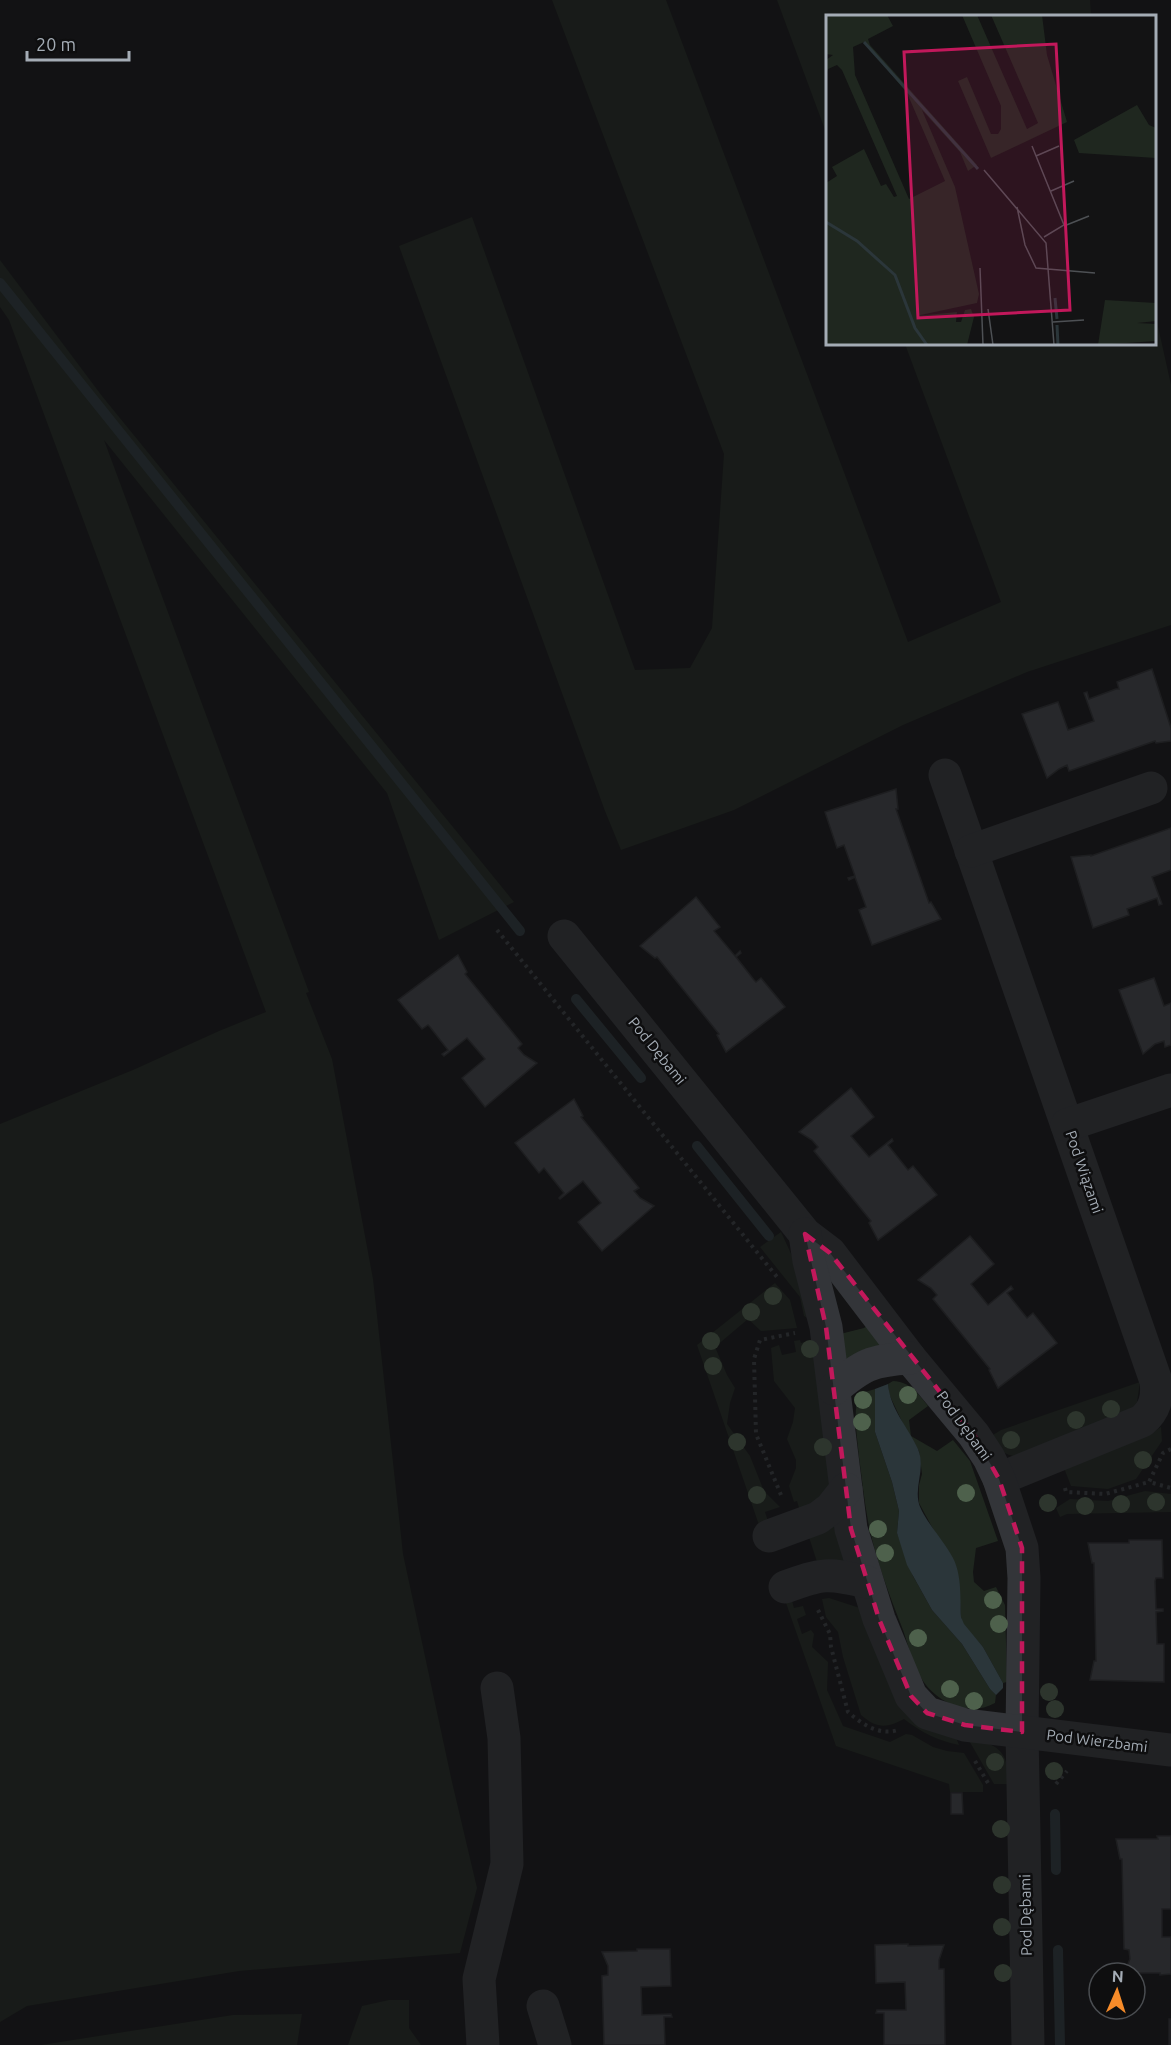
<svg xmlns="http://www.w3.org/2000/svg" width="1171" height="2045" viewBox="0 0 1171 2045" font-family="Ubuntu,sans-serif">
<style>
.green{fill:#1f271f}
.water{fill:#2b363a}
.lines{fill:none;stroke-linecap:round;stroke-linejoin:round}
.stream{stroke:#2b363a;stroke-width:10}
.building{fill:#414347;stroke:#2c2d30;stroke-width:1.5}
.path{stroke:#393d40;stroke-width:4;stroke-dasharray:3 4.5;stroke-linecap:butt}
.minor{stroke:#333539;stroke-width:33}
.tree{fill:#4e614c}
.marked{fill:none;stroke:#c2185b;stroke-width:4.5;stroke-dasharray:12 8;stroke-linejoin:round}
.labels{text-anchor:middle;stroke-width:5;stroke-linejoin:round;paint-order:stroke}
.street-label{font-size:15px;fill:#a4acb5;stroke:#0e0e0f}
.inset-river{fill:none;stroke:#2b363a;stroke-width:3}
.inset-road{fill:none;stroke:#4d5054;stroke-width:1.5}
.view{fill:#c2185b;fill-opacity:0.15;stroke:#c2185b;stroke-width:3}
.inset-edge{fill:none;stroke:#a4acb5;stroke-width:3}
</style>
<rect width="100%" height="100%" fill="#131314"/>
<g class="green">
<polygon points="552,0 666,0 908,642 1001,602 905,344 1154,344 1155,313 1171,385 1171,625 1027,672 903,725 734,810 621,850 605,811 399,246 472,217 635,670 690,668 712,628 724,454"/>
<polygon points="777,0 1090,0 1091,16 828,16 827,135"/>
<polygon points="0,260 102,396 514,902 439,940 387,793 104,440 309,992 306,993 332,1059 373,1279 403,1554 452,1782 477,1888 460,1953 239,1971 27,2006 0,2022 0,1124 133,1070 219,1031 266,1012 9,320 0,307"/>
<polygon points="781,1232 800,1273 811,1320 804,1316 800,1297 760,1247"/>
<polygon points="775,1283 790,1300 797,1328 761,1331 748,1319 715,1347 727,1375 735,1388 730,1403 727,1424 750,1456 764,1491 780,1507 765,1512 768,1521 759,1525 697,1345"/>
<polygon points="870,1324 885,1344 846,1363 840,1334 864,1328"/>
<polygon points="818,1339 831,1480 825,1494 800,1511 797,1501 794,1502 789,1486 796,1468 796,1460 787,1439 793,1422 795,1408 774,1381 771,1348 779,1345 782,1355 796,1352 794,1341 800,1340 801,1343"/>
<path d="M893,1381c17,1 25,12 35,25l-19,14 2,16 26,15 16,-11 17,21 28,80 -22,7 -3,24 1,10 10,9 12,-4 9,18 2,77 -4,1 -20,-36 -20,-23 -2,-7 -3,-42 -39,-72v-18l3,-11 -3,-23 -13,-21 -17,-36 -1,-10z"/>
<path d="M1140,1382l-3,20 -5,9 -113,46c-15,-2 -21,-7 -31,-19l13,-8z"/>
<path d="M875,1389v43l17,50 7,29 -2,22 16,43 19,34 30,34 28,45 6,6 -1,8c-25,14 -56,1 -72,-22 -10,-14 -14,-34 -20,-51 -14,-36 -28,-72 -35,-109 -4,-21 -6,-43 -9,-64 -1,-15 -7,-46 0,-60 3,-5 10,-6 16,-8z"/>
<polygon points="1161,1427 1162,1441 1136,1479 1108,1489 1071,1486 1064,1468 1149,1435"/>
<polygon points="1145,1491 1171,1494 1171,1512 1067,1514 1060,1517 1056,1508 1070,1499 1108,1501"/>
<polygon points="834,1519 847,1563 818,1565 808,1534"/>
<polygon points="791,1597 794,1608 803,1606 806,1615 797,1619 802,1634 811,1630 814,1634 812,1647 828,1662 827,1690 843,1726 890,1742 906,1734 912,1735 933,1747 947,1751 964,1753 983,1785 983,1792 950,1792 949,1784 836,1746 785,1600"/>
<path d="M829,1598l34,11 92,126 4,10c-21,-4 -38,-13 -55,-26 -17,9 -27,10 -43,-4l-18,-58 -5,-25 -12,-15 -4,-18z"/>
<path d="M967,1737c31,8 41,12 42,47h-15z"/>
<polygon points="389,2000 409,2000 409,2028 421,2045 348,2045 362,2006"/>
<polygon points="302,2014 297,2045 41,2045 233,2015"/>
</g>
<path class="water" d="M888,1384c2,25 20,43 30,65 8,20 -4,36 1,55 5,16 26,38 34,54 9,17 7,40 8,59l3,7 19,23 20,36v5l-7,7 -6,-6 -28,-45 -30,-34 -25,-45 -10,-32 2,-22 -7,-29 -17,-50v-43z"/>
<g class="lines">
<g class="stream">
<polyline points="0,283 520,931"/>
<polyline points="576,999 641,1078"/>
<polyline points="697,1146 769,1236"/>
<polyline points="1055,1814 1056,1870"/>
<polyline points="1058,1950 1060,2045"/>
</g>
</g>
<g class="building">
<polygon points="1152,669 1171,728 1171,741 1156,743 1155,741 1069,771 1067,765 1059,769 1047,778 1022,714 1058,702 1068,730 1094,721 1084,693 1087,692 1089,699 1116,689 1119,689 1117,682"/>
<polygon points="896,789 898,809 896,809 929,903 931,902 941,919 872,945 859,910 866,907 865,904 855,877 849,880 848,878 855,876 844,845 837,848 825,812"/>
<polygon points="1171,828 1171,870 1152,877 1162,904 1159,905 1157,898 1127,909 1129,915 1093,928 1071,857 1091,855 1091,856"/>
<polygon points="696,897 720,927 714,931 735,956 740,951 741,953 736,957 754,980 756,982 761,978 785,1007 726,1052 717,1035 719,1034 657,957 655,958 640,946"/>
<polygon points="458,955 467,972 465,974 522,1044 518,1048 524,1055 537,1063 485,1107 462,1078 485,1059 467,1038 444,1056 442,1054 448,1050 430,1027 428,1025 422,1029 398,1000"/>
<polygon points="1154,978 1164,1006 1171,1003 1171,1045 1165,1047 1164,1041 1155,1044 1143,1054 1119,990"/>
<polygon points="851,1088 874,1117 851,1136 869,1157 892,1139 893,1141 888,1145 908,1170 913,1166 937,1195 878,1240 869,1223 871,1221 814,1151 818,1147 812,1140 799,1132"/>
<polygon points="574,1099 583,1116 581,1117 639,1188 634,1191 640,1198 654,1206 602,1251 578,1222 601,1203 583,1181 560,1199 559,1198 564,1193 544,1168 539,1173 515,1143"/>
<polygon points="970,1236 994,1264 971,1284 988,1305 1011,1286 1013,1289 1007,1293 1027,1318 1033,1313 1057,1343 998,1388 989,1370 990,1369 933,1299 937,1295 931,1288 918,1280"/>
<polygon points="1129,1540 1162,1540 1163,1578 1156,1578 1155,1581 1156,1609 1163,1609 1163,1611 1156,1612 1157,1644 1164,1644 1164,1682 1090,1680 1094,1661 1096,1661 1094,1563 1092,1563 1088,1543 1129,1543"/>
<polygon points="951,1793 962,1793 963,1814 951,1814"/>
<polygon points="1157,1836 1171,1836 1171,1909 1162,1909 1162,1937 1171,1937 1171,1974 1160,1975 1160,1973 1124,1973 1130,1959 1129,1950 1124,1949 1122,1859 1120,1859 1116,1839 1158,1839"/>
<polygon points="908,1944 908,1946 944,1945 939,1960 939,1969 944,1969 945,2045 884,2045 884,2013 876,2013 877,2010 906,2010 905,1982 876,1983 875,1945"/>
<polygon points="637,1949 670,1949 671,1986 641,1987 642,2015 671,2014 672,2017 664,2017 665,2045 604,2045 602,1976 608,1975 608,1966 602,1952 637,1951"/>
<rect x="1169" y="2019" width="2" height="26"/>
</g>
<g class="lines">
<g class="path">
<polyline points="497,930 777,1277"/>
<polyline points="1171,1449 1163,1453 1149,1482 1171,1488"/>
<polyline points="1065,1488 1066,1492 1105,1494 1149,1482"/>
<polyline points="781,1495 756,1434 754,1359 760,1340 795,1333"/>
<path d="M818,1610l12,24 1,13 17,65c14,12 31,24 50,18"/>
<polyline points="975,1761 988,1783"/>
<polyline points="1056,1784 1067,1771"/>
</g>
<g class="minor">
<path d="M945,775l211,606c2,17 -1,29 -14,40l-143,58"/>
<polyline points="971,851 1151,788"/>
<polyline points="564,936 805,1234 830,1253 910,1358 974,1435 989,1458 999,1479 1022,1548 1024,1578 1022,1732 1028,2045"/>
<polyline points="1067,1125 1171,1090"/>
<polyline points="805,1234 809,1261 826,1327 851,1529 879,1619 911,1696 927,1713 965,1725 1171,1750"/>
<path d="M834,1389c28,-24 38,-29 76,-31"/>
<polyline points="769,1536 818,1518 831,1508 846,1489"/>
<path d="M785,1587c38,-14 42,-14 82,-5"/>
<polyline points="543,2006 555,2045"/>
<polyline points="483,2045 479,1979 507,1864 504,1738 497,1688"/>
</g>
</g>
<g class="tree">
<circle cx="773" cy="1296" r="9"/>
<circle cx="751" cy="1312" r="9"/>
<circle cx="711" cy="1341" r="9"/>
<circle cx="810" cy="1349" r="9"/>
<circle cx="713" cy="1366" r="9"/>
<circle cx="908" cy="1395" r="9"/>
<circle cx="863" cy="1400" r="9"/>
<circle cx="1111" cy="1409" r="9"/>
<circle cx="1076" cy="1420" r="9"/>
<circle cx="862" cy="1422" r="9"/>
<circle cx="1011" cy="1440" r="9"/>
<circle cx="737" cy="1442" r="9"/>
<circle cx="823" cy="1447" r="9"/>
<circle cx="1143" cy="1460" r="9"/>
<circle cx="966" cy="1493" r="9"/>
<circle cx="757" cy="1495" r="9"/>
<circle cx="1156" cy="1502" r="9"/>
<circle cx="1048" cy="1503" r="9"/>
<circle cx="1121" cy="1504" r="9"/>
<circle cx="1085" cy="1506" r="9"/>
<circle cx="878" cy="1529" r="9"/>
<circle cx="885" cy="1553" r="9"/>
<circle cx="993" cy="1600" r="9"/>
<circle cx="999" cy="1624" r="9"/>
<circle cx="918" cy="1638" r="9"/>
<circle cx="950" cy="1689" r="9"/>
<circle cx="1049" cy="1692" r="9"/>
<circle cx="974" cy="1701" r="9"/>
<circle cx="1055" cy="1709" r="9"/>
<circle cx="995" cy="1762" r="9"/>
<circle cx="1054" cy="1771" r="9"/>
<circle cx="1001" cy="1829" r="9"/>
<circle cx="1002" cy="1885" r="9"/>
<circle cx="1002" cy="1927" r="9"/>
<circle cx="1003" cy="1973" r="9"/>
</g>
<path d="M0 0H1171V2045H0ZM805,1234l25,19 144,182 25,44 23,69v184l-57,-7 -38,-12 -16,-17 -32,-77 -28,-90 -25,-202z" fill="#131314" fill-opacity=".55" fill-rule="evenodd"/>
<path class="marked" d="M805,1234l25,19 144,182 25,44 23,69v184l-57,-7 -38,-12 -16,-17 -32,-77 -28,-90 -25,-202z"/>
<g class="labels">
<g class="street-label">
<text transform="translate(657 1051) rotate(51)" y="5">Pod Dębami</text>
<text transform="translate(1084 1172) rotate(71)" y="5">Pod Wiązami</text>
<text transform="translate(964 1426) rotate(54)" y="5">Pod Dębami</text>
<text transform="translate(1097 1741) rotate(7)" y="5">Pod Wierzbami</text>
<text transform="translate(1026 1915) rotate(-91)" y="5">Pod Dębami</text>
</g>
</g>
<g transform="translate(826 15)">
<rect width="330" height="330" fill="#131314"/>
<path d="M0,0h61l6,11 -25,13 2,6 107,120 -9,6 -8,-19 -38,-42 33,77 24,107 -2,9 -61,13 41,-4 -1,10h5l4,-12 6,-1 3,8 -7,28h-141v-162l11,-7 -5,-9 32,-18 17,37 5,-2 8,13 3,-1 -55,-126 -5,-5 -9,4 -2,7v-16l7,-5 -7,-1zM38,27l43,51 38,88 -36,18 -54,-124 -2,-28zM136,0h15l50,114 11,-6 -47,-108h51l5,40 20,67 -76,36 -33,-77 9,-4 24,57h7l3,-5v-23zM311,90l12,20 7,3v30l-77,-5 -5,-13zM279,285l51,3v18l-19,2 19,1v17l-58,4z" fill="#1f271f" fill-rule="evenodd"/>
<path class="inset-river" d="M38,27l114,127M0,207l31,19 38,34 20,53 12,17M229,283l2,21M231,310l1,20"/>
<path class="inset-road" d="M206,131l32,79 -20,12M210,141l23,-10M158,155l62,73 8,102M225,176l23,-10M191,192l8,38 11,23 59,5M238,211l25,-10M154,253l3,77M162,294l5,36M227,307l31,-2"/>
<path class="view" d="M230,29l14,266 -152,8 -14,-266z"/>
<rect width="330" height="330" class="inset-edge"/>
</g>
<g transform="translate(1117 1991) rotate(3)"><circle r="28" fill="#0e0e0f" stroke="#4a4d51" stroke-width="1.5"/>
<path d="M0-4.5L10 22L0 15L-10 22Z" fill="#f68b29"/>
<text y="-9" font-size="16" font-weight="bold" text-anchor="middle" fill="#a4acb5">N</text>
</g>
<path d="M27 51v9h102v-9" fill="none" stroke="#a4acb5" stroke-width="3"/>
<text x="36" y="51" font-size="18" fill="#a4acb5" stroke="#0e0e0f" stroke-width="4.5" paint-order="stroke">20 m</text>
</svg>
